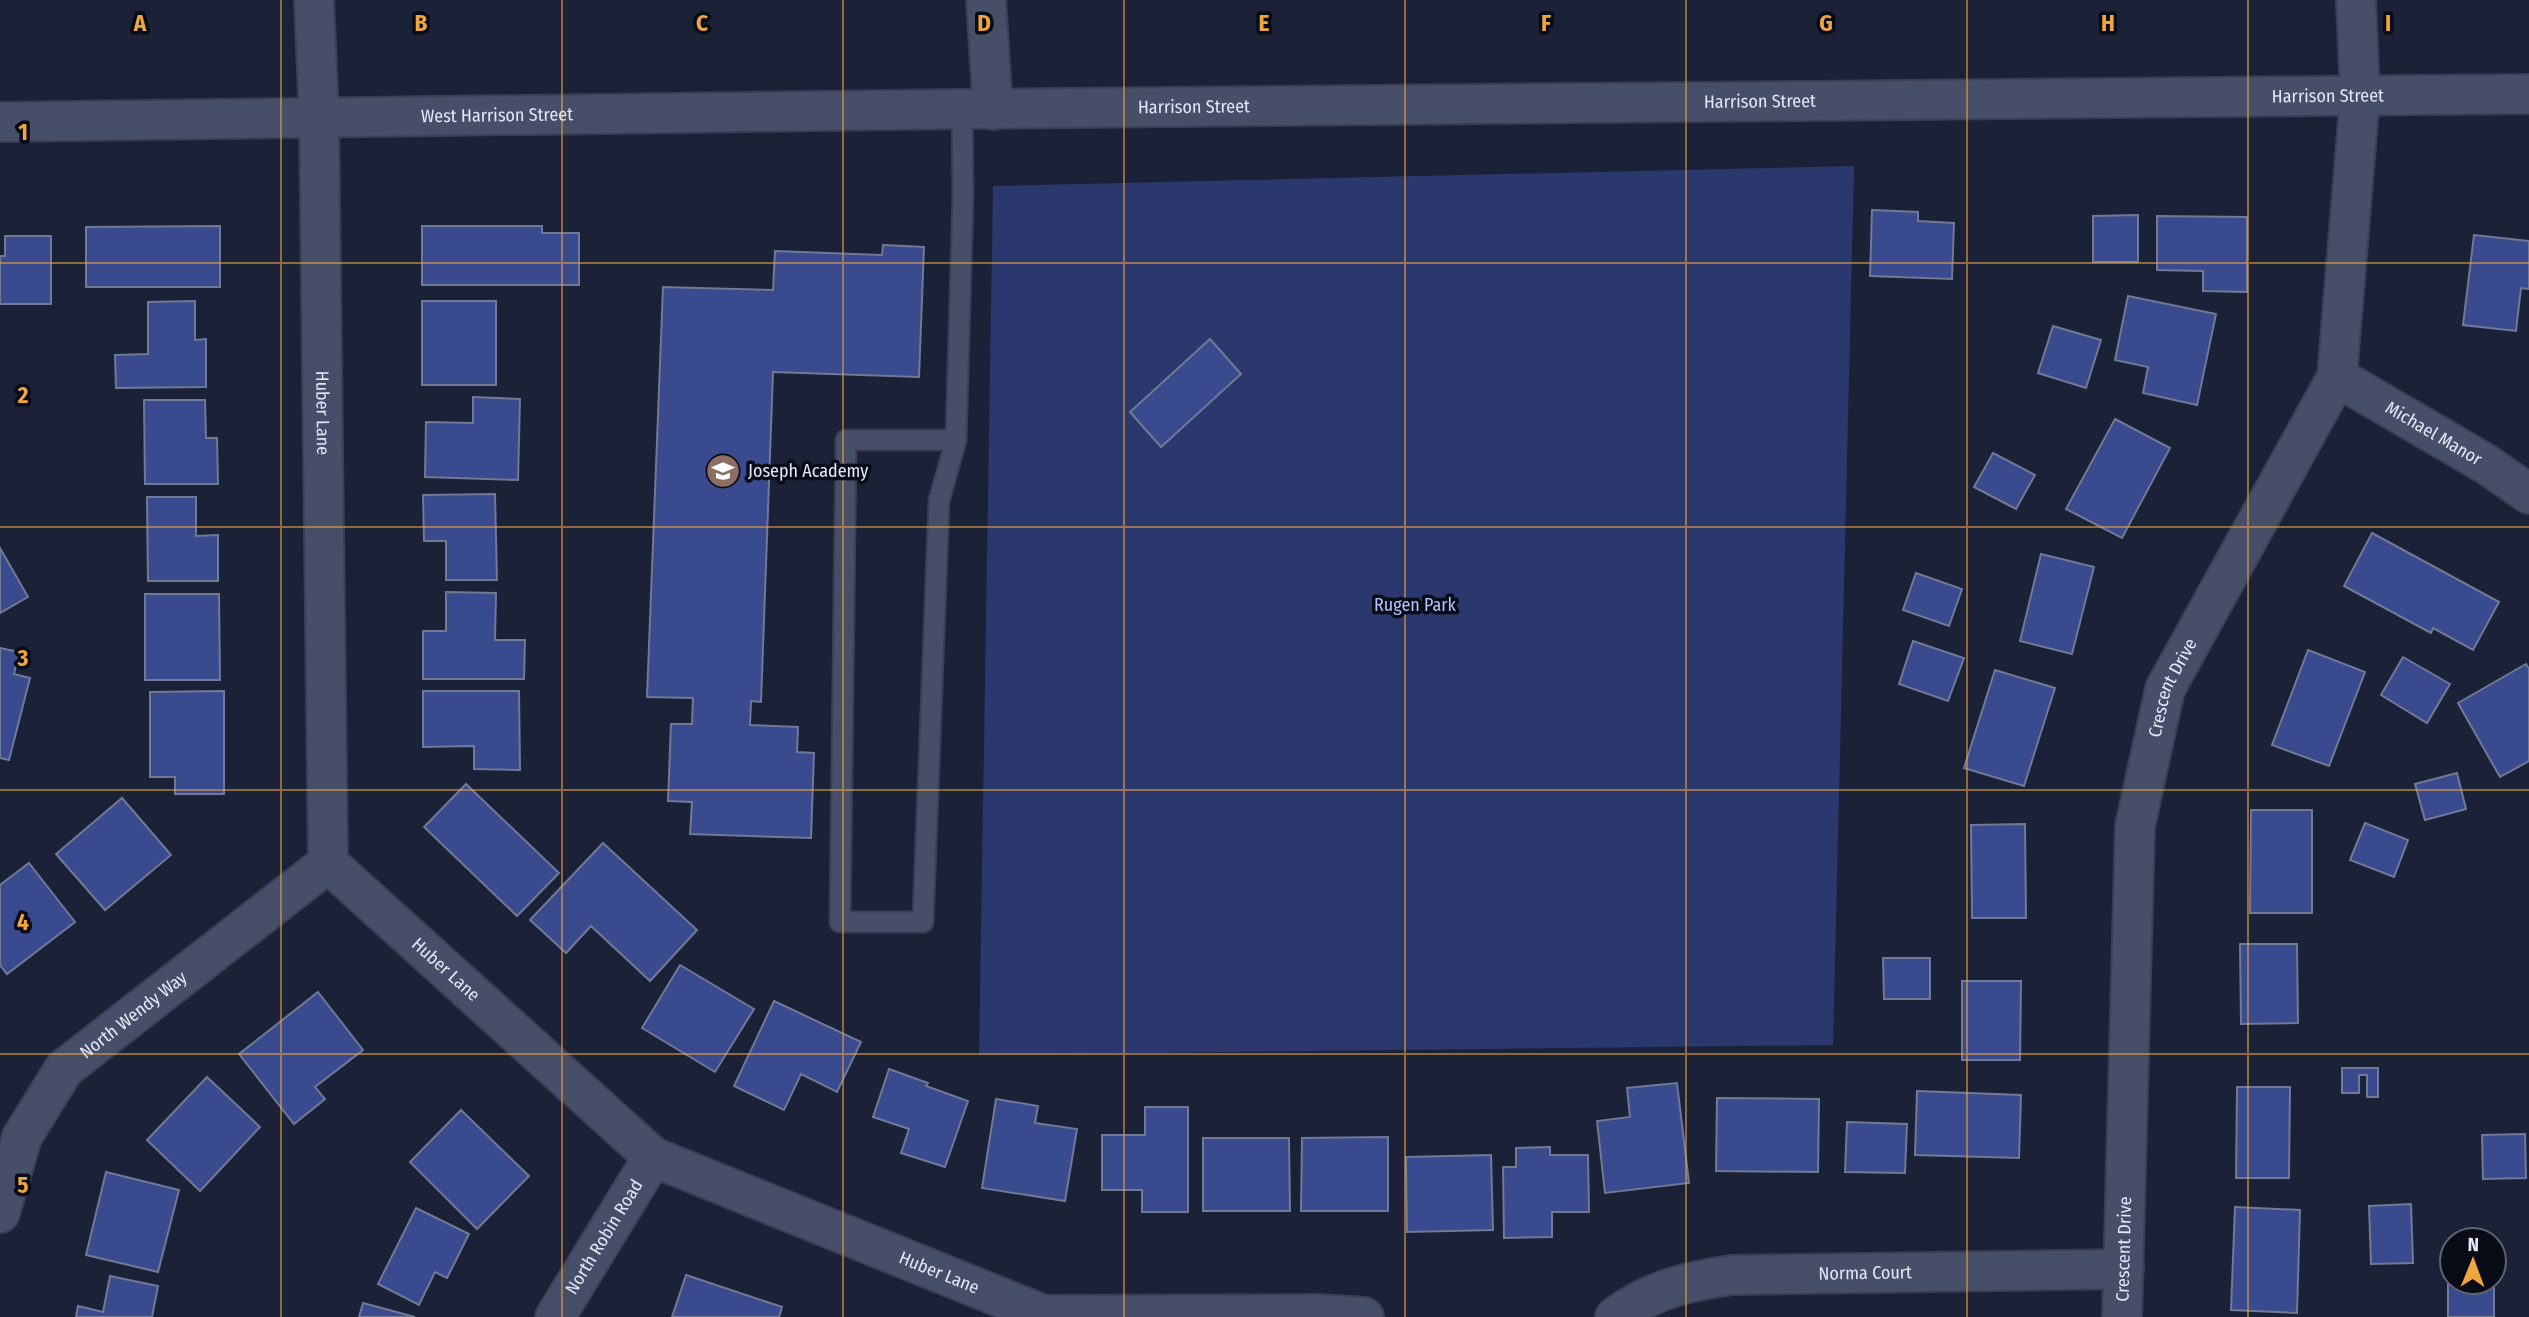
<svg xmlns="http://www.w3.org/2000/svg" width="2529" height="1317" viewBox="0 0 2529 1317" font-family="'Fira Sans Condensed',sans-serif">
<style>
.green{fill:#2b386e}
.building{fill:#394a8e;stroke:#707995;stroke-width:2}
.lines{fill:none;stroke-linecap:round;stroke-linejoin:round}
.lane-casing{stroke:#3b3f53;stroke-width:23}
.street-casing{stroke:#3b3f53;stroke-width:42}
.lane{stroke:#464e68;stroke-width:19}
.street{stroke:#464e68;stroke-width:38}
.grid{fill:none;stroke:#f0a63f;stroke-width:2;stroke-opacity:0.55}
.labels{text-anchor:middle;stroke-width:7;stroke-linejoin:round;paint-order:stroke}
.street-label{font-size:18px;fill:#e1e7f7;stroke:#090c16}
.poi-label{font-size:18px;fill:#e1e7f7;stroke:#090c16;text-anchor:start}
.park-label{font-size:18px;fill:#b0c3fe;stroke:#090c16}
.grid-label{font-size:23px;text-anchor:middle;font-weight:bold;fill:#f0a63f;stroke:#090c16;stroke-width:7;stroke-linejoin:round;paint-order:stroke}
</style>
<rect width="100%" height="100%" fill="#1b2238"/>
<polygon class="green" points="1854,166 1833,1045 979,1055 993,186"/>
<g class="building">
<polygon points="1872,210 1918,212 1918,221 1954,223 1952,279 1870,276"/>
<polygon points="2138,215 2138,262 2093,262 2093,216"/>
<polygon points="2157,216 2247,217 2247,292 2203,291 2203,271 2157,270"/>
<polygon points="220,226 220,287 86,287 86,227"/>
<polygon points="422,226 542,226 542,233 579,233 579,285 422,285"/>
<polygon points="2474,235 2529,241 2529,289 2521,288 2516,331 2463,325"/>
<polygon points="5,236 51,236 51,304 0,304 0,256 5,256"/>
<polygon points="883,245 924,247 919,377 773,372 761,702 751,701 750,725 798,727 797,752 814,753 811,838 690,834 692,802 668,801 671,724 692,724 693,698 647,697 663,287 773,290 775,251 882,255"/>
<polygon points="2128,296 2216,314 2197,405 2143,393 2148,367 2115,360"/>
<polygon points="195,301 195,340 206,339 206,387 116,388 115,355 148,354 148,302"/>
<rect x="422" y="301" width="74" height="84"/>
<polygon points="2053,326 2101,340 2086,388 2038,373"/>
<polygon points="1210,339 1241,374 1161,447 1130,412"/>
<polygon points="473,397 520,399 518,480 425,477 426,422 473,423"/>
<polygon points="144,400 205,400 206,438 217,438 218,484 145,484"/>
<polygon points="2115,419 2170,448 2122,538 2066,509"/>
<polygon points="1993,453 2035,475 2016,509 1974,487"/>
<polygon points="495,494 497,580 446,580 446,541 424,541 423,495"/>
<polygon points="147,497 196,497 196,536 218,535 218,581 148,581"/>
<polygon points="2372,533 2499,602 2473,650 2433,628 2431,633 2344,586"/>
<polygon points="0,548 28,597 0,613"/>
<polygon points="2041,554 2094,567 2072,654 2020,641"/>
<polygon points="1916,573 1962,589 1949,626 1903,610"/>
<polygon points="446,592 496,593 495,640 525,640 524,679 423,679 423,631 446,631"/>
<polygon points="145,594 219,594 220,680 145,680"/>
<polygon points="1913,641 1964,658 1948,701 1899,684"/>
<polygon points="0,648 19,652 14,674 30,678 9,760 0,758"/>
<polygon points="2308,650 2365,672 2329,766 2272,745"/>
<polygon points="2403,657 2450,684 2427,723 2381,695"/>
<polygon points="2526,664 2529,669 2529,761 2500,777 2458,703"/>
<polygon points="1995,670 2055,688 2024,786 1964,768"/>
<polygon points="224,691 224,794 175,794 175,777 150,777 150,692"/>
<polygon points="423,691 519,691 520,770 474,769 474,746 423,747"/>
<polygon points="2457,773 2466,809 2425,820 2415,784"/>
<polygon points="466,784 559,873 517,916 424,827"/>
<polygon points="122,798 171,855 105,910 56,854"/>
<polygon points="2251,810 2312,810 2312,913 2250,913"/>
<polygon points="2365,823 2408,840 2394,877 2350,860"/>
<polygon points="2025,824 2026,918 1972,918 1971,825"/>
<polygon points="603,843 697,930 650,981 591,926 566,953 530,920"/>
<polygon points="29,863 75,922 7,974 0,965 0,885"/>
<polygon points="2240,944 2297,944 2298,1023 2241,1024"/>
<polygon points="1883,958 1930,958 1930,999 1884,999"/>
<polygon points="680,965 754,1009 715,1072 642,1028"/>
<polygon points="1962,981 2021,981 2020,1060 1962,1060"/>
<polygon points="318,992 363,1050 315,1087 325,1099 294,1124 239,1054"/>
<polygon points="774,1001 861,1042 837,1092 801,1074 784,1110 734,1086"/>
<polygon points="2342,1068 2378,1068 2378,1097 2367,1097 2367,1075 2359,1075 2359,1093 2342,1093"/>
<polygon points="889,1069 928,1083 926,1086 968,1101 945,1167 901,1153 909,1129 873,1117"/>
<polygon points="207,1077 260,1127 200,1191 147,1140"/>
<polygon points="1677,1083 1689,1183 1605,1193 1597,1121 1630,1117 1627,1088"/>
<polygon points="2237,1087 2290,1087 2289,1178 2236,1178"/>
<polygon points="1917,1091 2021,1095 2019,1158 1915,1155"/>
<polygon points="1717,1098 1819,1099 1818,1172 1716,1171"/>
<polygon points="996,1099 1038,1106 1035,1123 1077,1129 1065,1201 982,1188"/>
<polygon points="1145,1107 1188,1107 1188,1212 1142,1212 1142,1190 1102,1190 1102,1135 1145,1135"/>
<polygon points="461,1110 529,1176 477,1229 410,1162"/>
<polygon points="1847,1122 1907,1124 1905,1173 1845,1172"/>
<polygon points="2525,1134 2526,1178 2483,1179 2482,1135"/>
<polygon points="1388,1137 1388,1211 1301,1211 1302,1138"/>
<polygon points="1203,1138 1289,1138 1290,1211 1203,1211"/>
<polygon points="1550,1147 1550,1155 1588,1155 1589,1212 1552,1212 1552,1237 1504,1238 1503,1167 1516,1167 1516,1148"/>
<polygon points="1491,1155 1493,1230 1407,1232 1406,1157"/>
<polygon points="106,1172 179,1190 158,1272 86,1255"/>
<polygon points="2411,1204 2413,1263 2371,1264 2369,1206"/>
<polygon points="2235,1207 2300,1210 2297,1313 2231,1310"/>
<polygon points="416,1208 469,1234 447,1278 435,1272 419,1305 378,1284"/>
<polygon points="686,1275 782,1307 779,1317 672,1317"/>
<polygon points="2494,1275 2494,1317 2448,1317 2448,1276 2452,1276 2452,1282 2494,1282"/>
<polygon points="110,1276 158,1286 152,1317 76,1317 78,1306 103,1312"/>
<polygon points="363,1303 415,1317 359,1317"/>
</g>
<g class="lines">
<g class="lane-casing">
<polyline id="lane" points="956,440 846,440 840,922 923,922 939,501 956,440 963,194 962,109"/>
</g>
<g class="street-casing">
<g id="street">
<path id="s1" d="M314,0l5,117 9,746 325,294 391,158 274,-1 46,3"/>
<polyline points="986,0 993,110"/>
<path id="s2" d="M0,122l962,-13 1567,-15"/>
<path id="s3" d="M2337,377l149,87 43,30"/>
<path id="s4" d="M0,1213l22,-76 42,-68 264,-206"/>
<path id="s5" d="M555,1317l98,-160"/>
<path id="s6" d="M1615,1317c36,-27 73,-36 117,-42l392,-6"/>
<path id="s7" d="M2122,1317l13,-491 30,-137 172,-312 23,-281 -4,-96"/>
</g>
</g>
<use href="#lane" class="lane"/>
<use href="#street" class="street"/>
</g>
<path class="grid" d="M281,0v1317M562,0v1317M843,0v1317M1124,0v1317M1405,0v1317M1686,0v1317M1967,0v1317M2248,0v1317M0,263h2529M0,527h2529M0,790h2529M0,1054h2529"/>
<defs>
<g id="school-disc" transform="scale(1.75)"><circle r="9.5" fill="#8d6e63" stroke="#090c16"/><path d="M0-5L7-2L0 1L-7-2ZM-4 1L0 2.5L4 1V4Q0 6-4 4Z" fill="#fff"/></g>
</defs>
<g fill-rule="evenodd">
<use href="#school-disc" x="723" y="471"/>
</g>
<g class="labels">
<g class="street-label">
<text dy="6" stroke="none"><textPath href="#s2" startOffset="2328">Harrison Street</textPath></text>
<text dy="6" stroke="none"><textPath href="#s2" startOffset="1760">Harrison Street</textPath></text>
<text dy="6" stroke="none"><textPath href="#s2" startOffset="1194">Harrison Street</textPath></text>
<text dy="6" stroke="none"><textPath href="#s2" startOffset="497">West Harrison Street</textPath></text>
<text dy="6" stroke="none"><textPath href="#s1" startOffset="413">Huber Lane</textPath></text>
<text dy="6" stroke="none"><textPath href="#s3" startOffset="112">Michael Manor</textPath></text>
<text dy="6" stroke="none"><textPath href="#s7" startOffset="635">Crescent Drive</textPath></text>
<text dy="6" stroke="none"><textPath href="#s1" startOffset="1022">Huber Lane</textPath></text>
<text dy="6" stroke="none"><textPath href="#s4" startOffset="247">North Wendy Way</textPath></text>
<text dy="6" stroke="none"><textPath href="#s5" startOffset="94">North Robin Road</textPath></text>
<text dy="6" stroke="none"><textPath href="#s7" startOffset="68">Crescent Drive</textPath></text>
<text dy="6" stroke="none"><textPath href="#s1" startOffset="1610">Huber Lane</textPath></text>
<text dy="6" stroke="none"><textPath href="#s6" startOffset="259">Norma Court</textPath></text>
</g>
<g class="poi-label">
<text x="748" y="477">Joseph Academy</text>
</g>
<g class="park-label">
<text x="1415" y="611">Rugen Park</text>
</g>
</g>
<g class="grid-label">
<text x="140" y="31">A</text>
<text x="421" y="31">B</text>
<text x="702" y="31">C</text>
<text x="984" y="31">D</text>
<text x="1264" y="31">E</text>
<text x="1546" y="31">F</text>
<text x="1826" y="31">G</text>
<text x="2108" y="31">H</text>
<text x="2388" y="31">I</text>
<text x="23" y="140">1</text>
<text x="23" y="403">2</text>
<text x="23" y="666">3</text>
<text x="23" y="930">4</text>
<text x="23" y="1193">5</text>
</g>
<g transform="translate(2473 1261) rotate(1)"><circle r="33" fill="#090c16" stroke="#5f6470" stroke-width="2"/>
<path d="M0-5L12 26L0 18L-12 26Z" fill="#f0a63f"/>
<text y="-10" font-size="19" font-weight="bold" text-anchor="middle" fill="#e1e7f7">N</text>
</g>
</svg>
